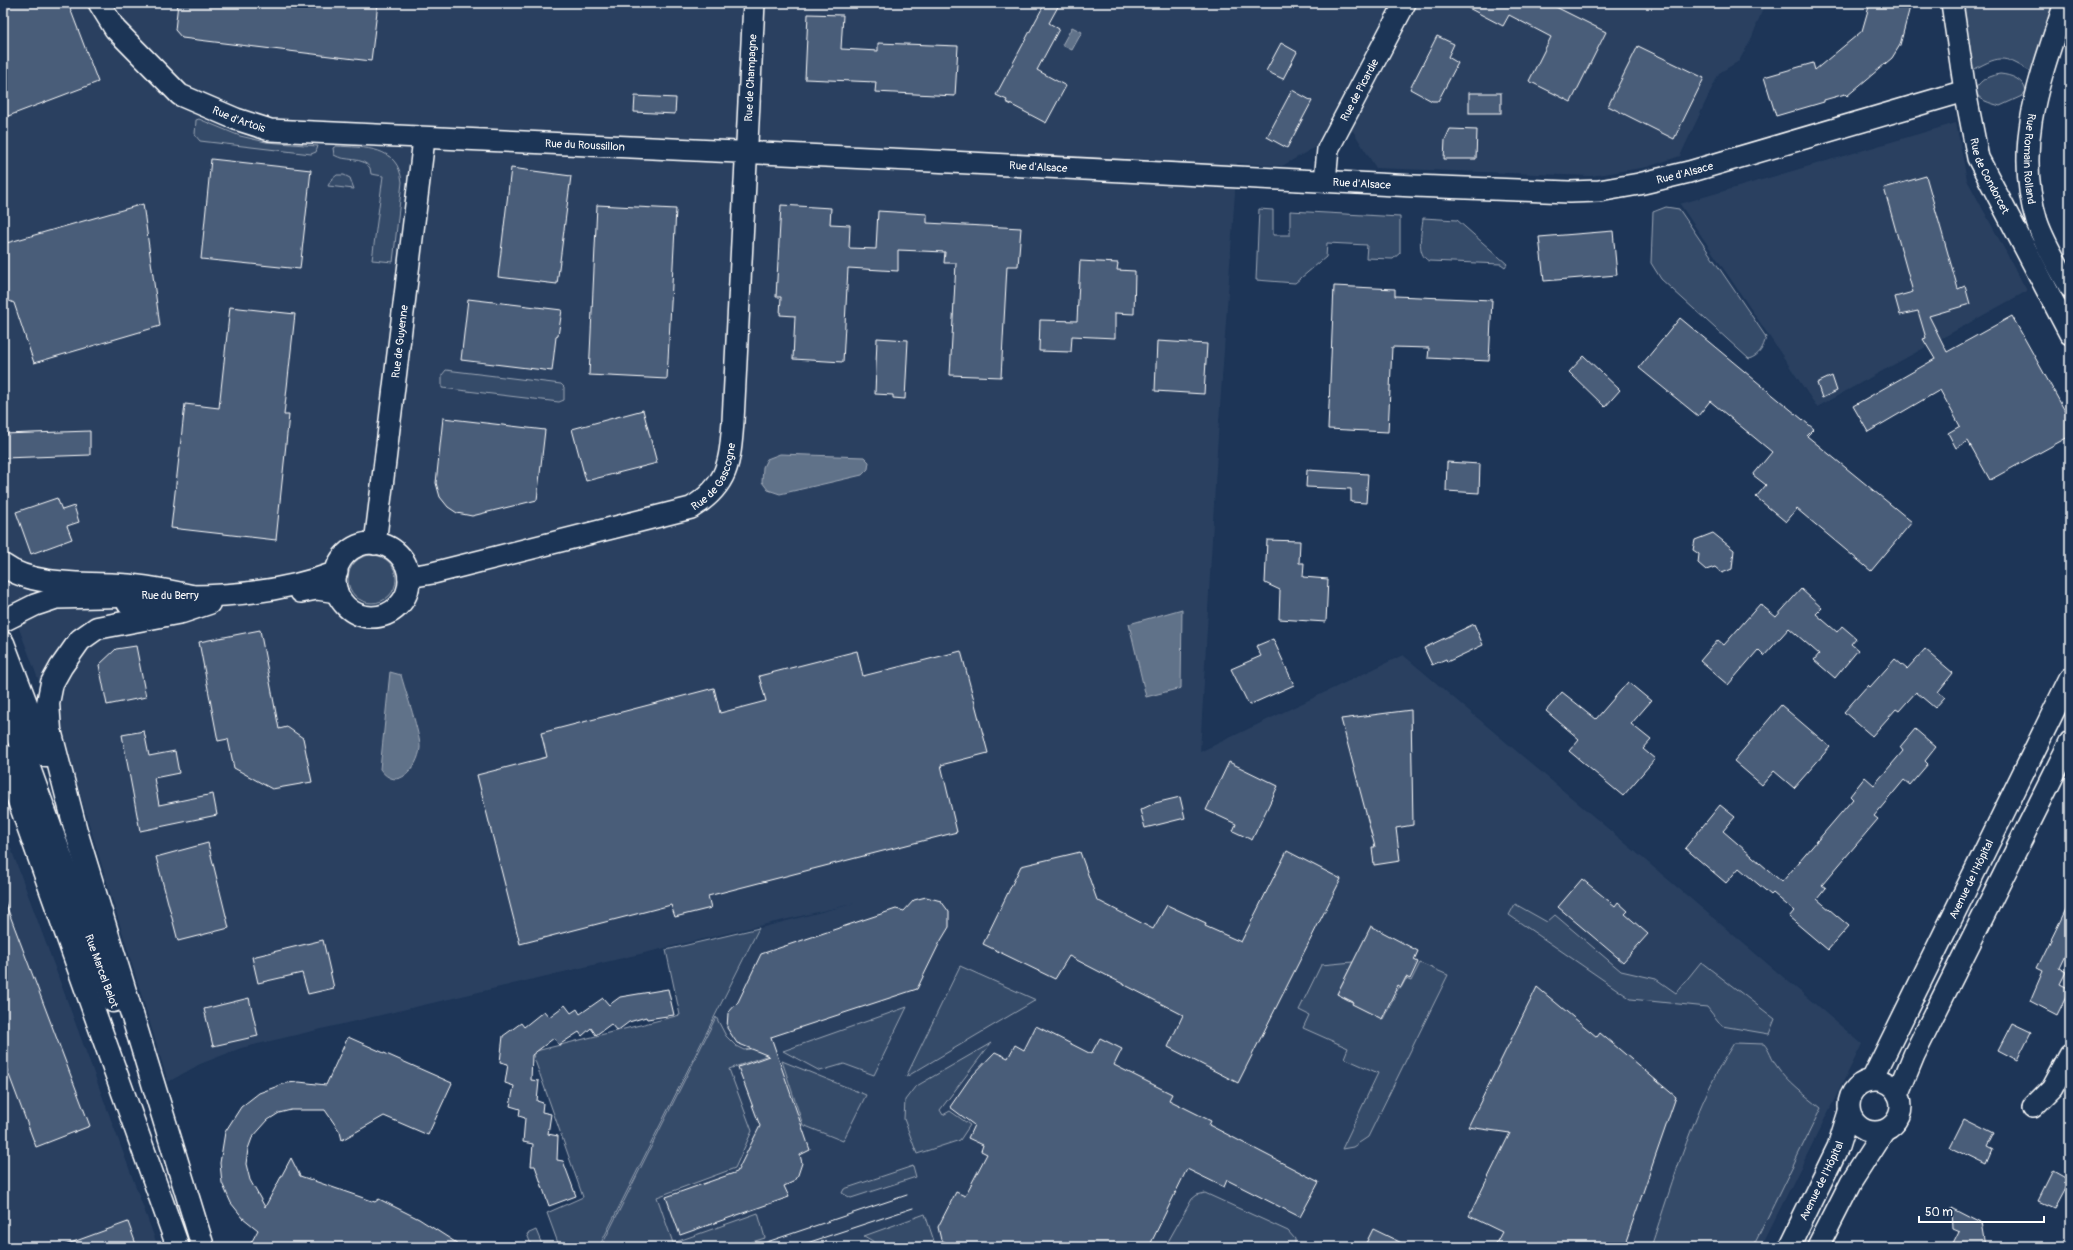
<svg xmlns="http://www.w3.org/2000/svg" width="2073" height="1250" viewBox="0 0 2073 1250" font-family="Pangolin,sans-serif">
<style>
.built{fill:#2a4161}
.green{fill:#364b69;stroke:#9aa5b4}
.water{fill:#617289;stroke:#a0aab8}
.building{fill:#4a5d79;stroke:#fff}
.lines{fill:none;stroke-linecap:round;stroke-linejoin:round}
.minor-casing{stroke:#fff;stroke-width:24}
.major-casing{stroke:#fff;stroke-width:25}
.minor{stroke:#1d3557;stroke-width:21}
.major{stroke:#1d3557;stroke-width:22}
.tram{stroke:#fff;stroke-width:1}
.labels{text-anchor:middle;stroke-width:4;stroke-linejoin:round;paint-order:stroke}
.street-label{font-size:11px;fill:#fff;stroke:#1d3557}
</style>
<rect width="100%" height="100%" fill="#1d3557"/>
<filter id="ink" filterUnits="userSpaceOnUse"><feTurbulence type="fractalNoise" baseFrequency=".025" numOctaves="2"/><feDisplacementMap in="SourceGraphic" scale="8" xChannelSelector="R" yChannelSelector="G"/><feConvolveMatrix kernelMatrix="1 2 1 2 8 2 1 2 1" color-interpolation-filters="sRGB"/></filter>
<g filter="url(#ink)">
<g class="built">
<polygon points="3,3 1765,3 1752,37 1739,61 1719,73 1680,156 1647,167 1591,176 1376,168 1353,131 1310,150 1282,166 1237,163 1217,450 1200,752 1403,655 1862,1044 1761,1247 600,1247 760,928 856,903 241,1048 200,1064 168,1082 73,771 3,586"/>
<polygon points="1956,123 1967,180 2027,291 1817,407 1680,204"/>
<polygon points="3,827 158,1247 3,1247"/>
</g>
<g class="green">
<path d="M1958,3h97l-22,70c-28,-16 -30,-20 -60,-3l-6,-7z"/>
<path d="M2000,74c11,1 23,5 26,17l-4,5 -22,10c-9,-3 -23,-5 -25,-17 7,-10 13,-13 25,-15z"/>
<polygon points="199,119 240,136 266,142 318,146 316,152 311,154 200,141 195,135 196,120"/>
<path d="M336,146c29,2 62,-1 66,36l-9,80 -21,-2 11,-84 -12,-2 -1,-6c-7,-12 -25,-6 -36,-13l-1,-7z"/>
<polygon points="337,175 344,175 350,178 354,189 328,186 331,180"/>
<path d="M1666,207l13,2 87,128c-3,11 -6,18 -17,22l-88,-80 -10,-16 2,-51z"/>
<polygon points="1259,209 1273,210 1273,235 1290,235 1290,211 1400,217 1400,253 1393,259 1366,258 1367,245 1327,243 1326,257 1295,283 1256,280"/>
<path d="M1423,218l34,2 50,44 -2,3 -4,-3 -72,-3c-14,-7 -7,-30 -6,-43z"/>
<polygon points="446,370 561,384 564,387 564,400 559,402 442,388 442,375"/>
<circle cx="372" cy="579" r="24"/>
<polygon points="1515,904 1547,922 1555,915 1621,971 1656,979 1676,993 1701,962 1775,1019 1769,1034 1722,1026 1707,1007 1631,999 1509,915"/>
<polygon points="759,928 599,1247 550,1247 558,1243 547,1213 583,1197 532,1052 680,1015 666,950"/>
<polygon points="1353,962 1337,994 1383,1019 1399,987 1401,988 1406,979 1411,981 1420,963 1448,975 1368,1137 1353,1147 1342,1149 1378,1073 1344,1058 1348,1048 1303,1028 1309,1015 1299,1010 1321,965"/>
<polygon points="960,966 1036,1000 906,1077"/>
<polygon points="907,1007 874,1075 844,1064 820,1071 783,1051"/>
<polygon points="716,1017 726,1036 736,1046 744,1050 757,1048 771,1054 729,1069 752,1131 735,1168 657,1197 673,1243 758,1213 765,1238 736,1247 601,1247"/>
<polygon points="991,1043 940,1110 943,1115 950,1111 970,1125 960,1140 917,1154 904,1119 905,1100 915,1087"/>
<path d="M1734,1043l30,1c6,7 7,14 12,21 12,18 29,30 45,43l-68,139h-102c22,-66 45,-145 83,-204z"/>
<polygon points="782,1061 866,1095 843,1141 803,1125"/>
<polygon points="913,1166 916,1177 851,1198 842,1193 844,1189"/>
<polygon points="1205,1193 1288,1231 1295,1239 1295,1247 1165,1247 1192,1199 1197,1195"/>
<polygon points="925,1214 936,1247 883,1247 864,1236"/>
<polygon points="536,1230 543,1247 532,1247 527,1234"/>
</g>
<g class="water">
<polygon points="1072,27 1082,32 1072,50 1062,45"/>
<polygon points="780,454 864,457 869,462 868,469 862,475 780,494 768,490 762,482 763,467 767,459"/>
<polygon points="1182,609 1181,688 1146,697 1129,624"/>
<path d="M390,672l11,3c4,15 20,61 19,73 -2,20 -23,45 -40,21z"/>
</g>
<g class="building">
<polygon points="3,3 68,3 98,82 3,118"/>
<polygon points="178,3 378,3 371,61 182,38 175,30"/>
<polygon points="1045,3 1060,3 1049,23 1059,29 1037,70 1066,86 1046,123 1006,102 1007,100 996,95"/>
<polygon points="1459,3 1548,3 1606,32 1571,102 1529,81 1551,37 1509,15 1503,26"/>
<polygon points="1870,3 1911,3 1900,45 1892,58 1847,96 1845,94 1824,100 1824,102 1776,116 1764,77 1813,63 1815,70 1862,31"/>
<polygon points="808,14 843,15 841,49 878,51 878,43 958,46 955,96 875,92 876,82 805,79"/>
<polygon points="1437,36 1454,44 1448,57 1458,63 1438,101 1432,101 1410,89"/>
<polygon points="1281,43 1297,52 1283,79 1266,71"/>
<polygon points="1638,46 1704,78 1674,139 1608,106"/>
<polygon points="1292,90 1312,101 1287,148 1267,137"/>
<rect x="1469" y="93" width="32" height="20"/>
<polygon points="635,96 676,98 675,114 634,112"/>
<polygon points="1450,129 1477,130 1476,159 1444,159 1445,140"/>
<polygon points="211,159 311,170 300,269 201,259"/>
<polygon points="511,168 571,176 557,284 498,277"/>
<polygon points="1926,176 1958,289 1965,286 1970,304 1929,316 1947,352 2012,316 2070,420 2070,436 1990,480 1968,441 1956,448 1948,433 1960,426 1940,390 1868,432 1853,406 1935,359 1923,339 1926,338 1918,311 1900,315 1895,297 1913,292 1884,188"/>
<polygon points="143,204 160,326 34,363 14,303 3,298 3,244"/>
<polygon points="597,205 676,209 667,379 589,375"/>
<polygon points="781,205 831,208 830,224 850,225 849,248 876,249 878,211 927,214 927,223 1021,228 1018,266 1007,266 1001,377 950,375 956,263 944,263 945,252 898,250 898,271 848,268 843,362 793,359 795,316 780,315 781,297 776,297"/>
<polygon points="1613,231 1617,275 1544,281 1539,237"/>
<polygon points="1080,261 1118,263 1117,270 1135,271 1134,314 1115,313 1115,338 1072,336 1071,352 1039,351 1040,320 1077,321"/>
<polygon points="1334,286 1395,289 1395,296 1492,300 1489,361 1428,358 1429,348 1392,347 1388,432 1328,429"/>
<polygon points="468,299 562,310 558,336 556,337 552,371 461,360"/>
<polygon points="230,307 295,314 284,415 289,415 276,540 171,528 185,404 219,408"/>
<polygon points="1680,318 1814,429 1807,436 1912,522 1871,571 1797,509 1786,522 1756,497 1766,485 1753,475 1772,452 1710,401 1698,416 1639,368"/>
<polygon points="877,338 908,340 905,399 893,398 893,395 875,394"/>
<polygon points="1157,341 1207,344 1204,394 1155,391"/>
<polygon points="1584,356 1620,390 1605,407 1569,372"/>
<polygon points="1832,376 1837,391 1822,398 1817,383"/>
<polygon points="643,410 657,463 586,481 572,429"/>
<polygon points="443,418 545,430 537,500 472,516 457,513 448,507 440,497 436,483"/>
<polygon points="90,431 90,455 3,458 3,434"/>
<polygon points="1447,462 1480,464 1479,493 1446,491"/>
<polygon points="1307,470 1368,474 1366,503 1351,502 1351,489 1306,487"/>
<polygon points="57,498 62,510 74,506 79,522 67,526 72,539 31,554 16,512"/>
<polygon points="1713,533 1734,550 1732,569 1722,573 1715,567 1706,570 1698,563 1699,554 1693,550 1695,540"/>
<polygon points="1267,540 1300,541 1299,563 1304,563 1303,577 1328,579 1326,622 1279,619 1280,590 1265,583"/>
<polygon points="1801,589 1822,608 1816,614 1837,632 1842,626 1856,638 1851,644 1858,650 1835,678 1814,660 1819,654 1789,628 1764,656 1758,650 1728,685 1700,661 1718,640 1724,645 1760,604 1776,617"/>
<polygon points="1474,624 1483,645 1447,662 1446,659 1432,665 1424,648"/>
<polygon points="260,630 279,729 287,727 303,738 312,782 272,789 234,768 228,739 218,741 199,642"/>
<polygon points="1273,639 1294,685 1249,705 1231,669 1261,656 1256,646"/>
<polygon points="136,646 146,697 107,705 99,665 116,649"/>
<polygon points="1925,649 1953,673 1938,692 1945,697 1935,708 1916,692 1899,711 1896,709 1872,736 1844,712 1868,685 1870,687 1895,659 1907,669"/>
<polygon points="857,651 863,676 961,651 988,753 941,765 957,832 708,896 711,908 675,917 671,905 520,944 477,775 547,757 541,733 714,688 720,713 766,701 759,676"/>
<polygon points="1628,682 1651,701 1631,724 1651,740 1643,749 1655,759 1623,796 1569,751 1579,739 1546,711 1562,692 1596,719"/>
<polygon points="1781,705 1830,747 1794,788 1774,771 1762,785 1734,761"/>
<polygon points="1411,710 1413,825 1396,828 1400,861 1374,865 1372,847 1375,847 1341,719"/>
<polygon points="1915,729 1936,747 1925,761 1928,764 1910,785 1904,780 1874,816 1878,819 1822,885 1826,888 1817,899 1849,926 1828,950 1789,917 1794,911 1773,893 1771,895 1739,868 1726,883 1685,848 1720,805 1735,817 1723,831 1782,882 1853,799 1850,796 1865,777 1874,785 1903,751 1900,747"/>
<polygon points="144,731 149,756 175,751 179,773 154,778 159,805 213,794 217,815 140,831 122,735"/>
<polygon points="1229,762 1278,786 1252,840 1233,831 1236,824 1206,810"/>
<polygon points="1180,797 1185,818 1145,828 1140,810 1155,803"/>
<polygon points="208,843 229,928 178,941 156,857"/>
<polygon points="1287,851 1341,879 1238,1083 1168,1047 1183,1015 1069,956 1055,979 983,944 1021,866 1080,852 1097,900 1153,929 1167,905 1206,923 1205,926 1241,942"/>
<polygon points="1582,879 1615,906 1618,902 1628,911 1625,914 1648,934 1623,962 1558,907"/>
<polygon points="3,897 90,1126 36,1147 3,1059"/>
<polygon points="926,897 941,901 949,912 949,927 940,942 917,989 771,1037 810,1150 800,1155 802,1163 798,1175 793,1182 784,1186 789,1197 680,1235 666,1197 737,1172 760,1126 738,1067 769,1056 737,1043 727,1028 728,1013 738,1002 761,954 896,909 904,911 914,900"/>
<polygon points="2070,901 2070,945 2059,968 2066,972 2060,984 2070,989 2057,1015 2030,1001 2043,971 2037,968"/>
<polygon points="1371,926 1418,951 1414,960 1418,962 1410,979 1406,977 1401,987 1398,985 1382,1019 1352,1004 1353,1002 1337,994"/>
<polygon points="323,940 334,988 308,994 302,973 258,983 252,957"/>
<polygon points="1537,987 1597,1037 1600,1033 1676,1097 1624,1247 1494,1247 1502,1232 1469,1216 1510,1133 1468,1127"/>
<polygon points="668,989 674,1015 647,1019 646,1017 629,1022 617,1031 611,1024 596,1035 591,1028 582,1036 579,1032 559,1045 554,1038 532,1055 531,1080 539,1081 537,1101 543,1103 542,1112 551,1114 548,1134 558,1136 557,1160 563,1161 576,1196 549,1206 535,1166 531,1166 533,1144 523,1142 525,1118 519,1116 520,1109 510,1106 514,1086 505,1083 508,1064 500,1062 503,1036 521,1023 524,1027 544,1011 549,1017 565,1005 571,1013 577,1009 580,1014 603,998 609,1005 620,997"/>
<polygon points="249,998 258,1036 213,1046 204,1009"/>
<polygon points="2012,1023 2031,1032 2017,1060 1998,1050"/>
<polygon points="1036,1026 1091,1054 1100,1038 1122,1049 1114,1065 1172,1094 1169,1100 1211,1121 1209,1125 1319,1182 1300,1217 1227,1180 1224,1187 1187,1169 1149,1247 955,1247 941,1240 938,1227 956,1192 965,1196 987,1154 981,1151 983,1145 968,1138 974,1125 950,1107 970,1078 995,1052 1008,1058 1015,1045 1024,1050"/>
<polygon points="348,1037 452,1083 428,1135 384,1116 342,1140 340,1132 325,1110 291,1110 279,1113 268,1120 252,1138 248,1149 246,1164 250,1180 265,1207 291,1158 300,1176 375,1202 379,1199 419,1219 463,1247 265,1247 251,1243 258,1230 243,1218 231,1203 222,1183 220,1163 225,1132 241,1107 259,1093 286,1083 299,1082 326,1085"/>
<polygon points="1964,1119 1994,1134 1987,1148 1993,1151 1987,1165 1950,1147"/>
<polygon points="2053,1171 2069,1180 2054,1208 2038,1201"/>
<polygon points="1951,1207 1982,1223 1986,1247 1951,1247 1959,1231 1952,1228"/>
<polygon points="128,1222 137,1247 66,1247 65,1245"/>
<polygon points="1373,1229 1410,1247 1364,1247"/>
</g>
<g class="lines">
<g class="minor-casing">
<g id="minor">
<path id="s1" d="M99,3l16,26 65,66 56,24 34,11 661,31 483,25 155,6 30,-1 40,-7 50,-12 276,-81"/>
<path id="s2" d="M1952,3l13,88 13,67 92,176"/>
<path id="s3" d="M2065,3c-24,73 -52,141 -28,219 8,23 21,44 33,65"/>
<path id="s4" d="M1325,181l3,-32 77,-146"/>
<circle cx="372" cy="580" r="37"/>
<path id="s5" d="M375,544l49,-405"/>
<path id="s6" d="M409,577l24,-4 258,-65c38,-23 39,-47 42,-87l21,-418"/>
<polyline points="301,592 317,589 337,592"/>
<path d="M188,596c50,0 101,-6 149,-24"/>
<polyline points="128,604 199,603"/>
<polyline points="3,621 35,605 56,598 143,596"/>
<circle cx="1875" cy="1106" r="26"/>
<path id="s7" d="M1872,1080l198,-402"/>
<polyline points="1898,1094 1914,1055 2070,742"/>
<polyline points="2033,1107 2052,1088 2070,1055"/>
<path id="s8" d="M1789,1247l49,-100 11,-35"/>
<polyline points="1818,1247 1851,1182 1883,1132"/>
</g>
</g>
<g class="major-casing">
<g id="major">
<path d="M3,565c32,24 93,17 131,21 19,2 39,6 57,10"/>
<polyline points="3,643 46,756"/>
<polyline points="3,696 113,1001"/>
<polyline points="3,756 178,1247"/>
<polyline points="203,1247 76,831 50,730 48,703 52,683 61,667 80,640 97,628 182,612 209,603"/>
</g>
</g>
<use href="#minor" class="minor"/>
<use href="#major" class="major"/>
<g class="tram">
<polyline points="752,1247 907,1195"/>
<polyline points="795,1247 913,1208"/>
</g>
</g>
</g>
<g class="labels">
<g class="street-label">
<text dy="4" stroke="none"><textPath href="#s6" startOffset="736">Rue de Champagne</textPath></text>
<text dy="4" stroke="none"><textPath href="#s4" startOffset="99">Rue de Picardie</textPath></text>
<text dy="4" stroke="none"><textPath href="#s1" startOffset="187">Rue d'Artois</textPath></text>
<text dy="4" stroke="none"><textPath href="#s1" startOffset="535">Rue du Roussillon</textPath></text>
<text dy="4" stroke="none"><textPath href="#s3" startOffset="161">Rue Romain Rolland</textPath></text>
<text dy="4" stroke="none"><textPath href="#s1" startOffset="989">Rue d'Alsace</textPath></text>
<text dy="4" stroke="none"><textPath href="#s1" startOffset="1638">Rue d'Alsace</textPath></text>
<text dy="4" stroke="none"><textPath href="#s2" startOffset="178">Rue de Condorcet</textPath></text>
<text dy="4" stroke="none"><textPath href="#s1" startOffset="1313">Rue d'Alsace</textPath></text>
<text dy="4" stroke="none"><textPath href="#s5" startOffset="204">Rue de Guyenne</textPath></text>
<text dy="4" stroke="none"><textPath href="#s6" startOffset="331">Rue de Gascogne</textPath></text>
<text x="170" y="599">Rue du Berry</text>
<text dy="4" stroke="none"><textPath href="#s7" startOffset="224">Avenue de l'Hôpital</textPath></text>
<text transform="translate(102 971) rotate(70)" y="4">Rue Marcel Belot</text>
<text dy="4" stroke="none"><textPath href="#s8" startOffset="74">Avenue de l'Hôpital</textPath></text>
</g>
</g>
<rect width="2073" height="1250" fill="none" stroke="#1d3557" stroke-width="16"/>
<rect x="8" y="8" width="2057" height="1234" fill="none" stroke="#fff" stroke-width="1.5" filter="url(#ink)"/>
<path d="M1919 1216v6h125v-6" fill="none" stroke="#ffffff" stroke-width="2"/>
<text x="1925" y="1216" font-size="12" fill="#ffffff" stroke="#1d3557" stroke-width="3" paint-order="stroke">50 m</text>
</svg>
